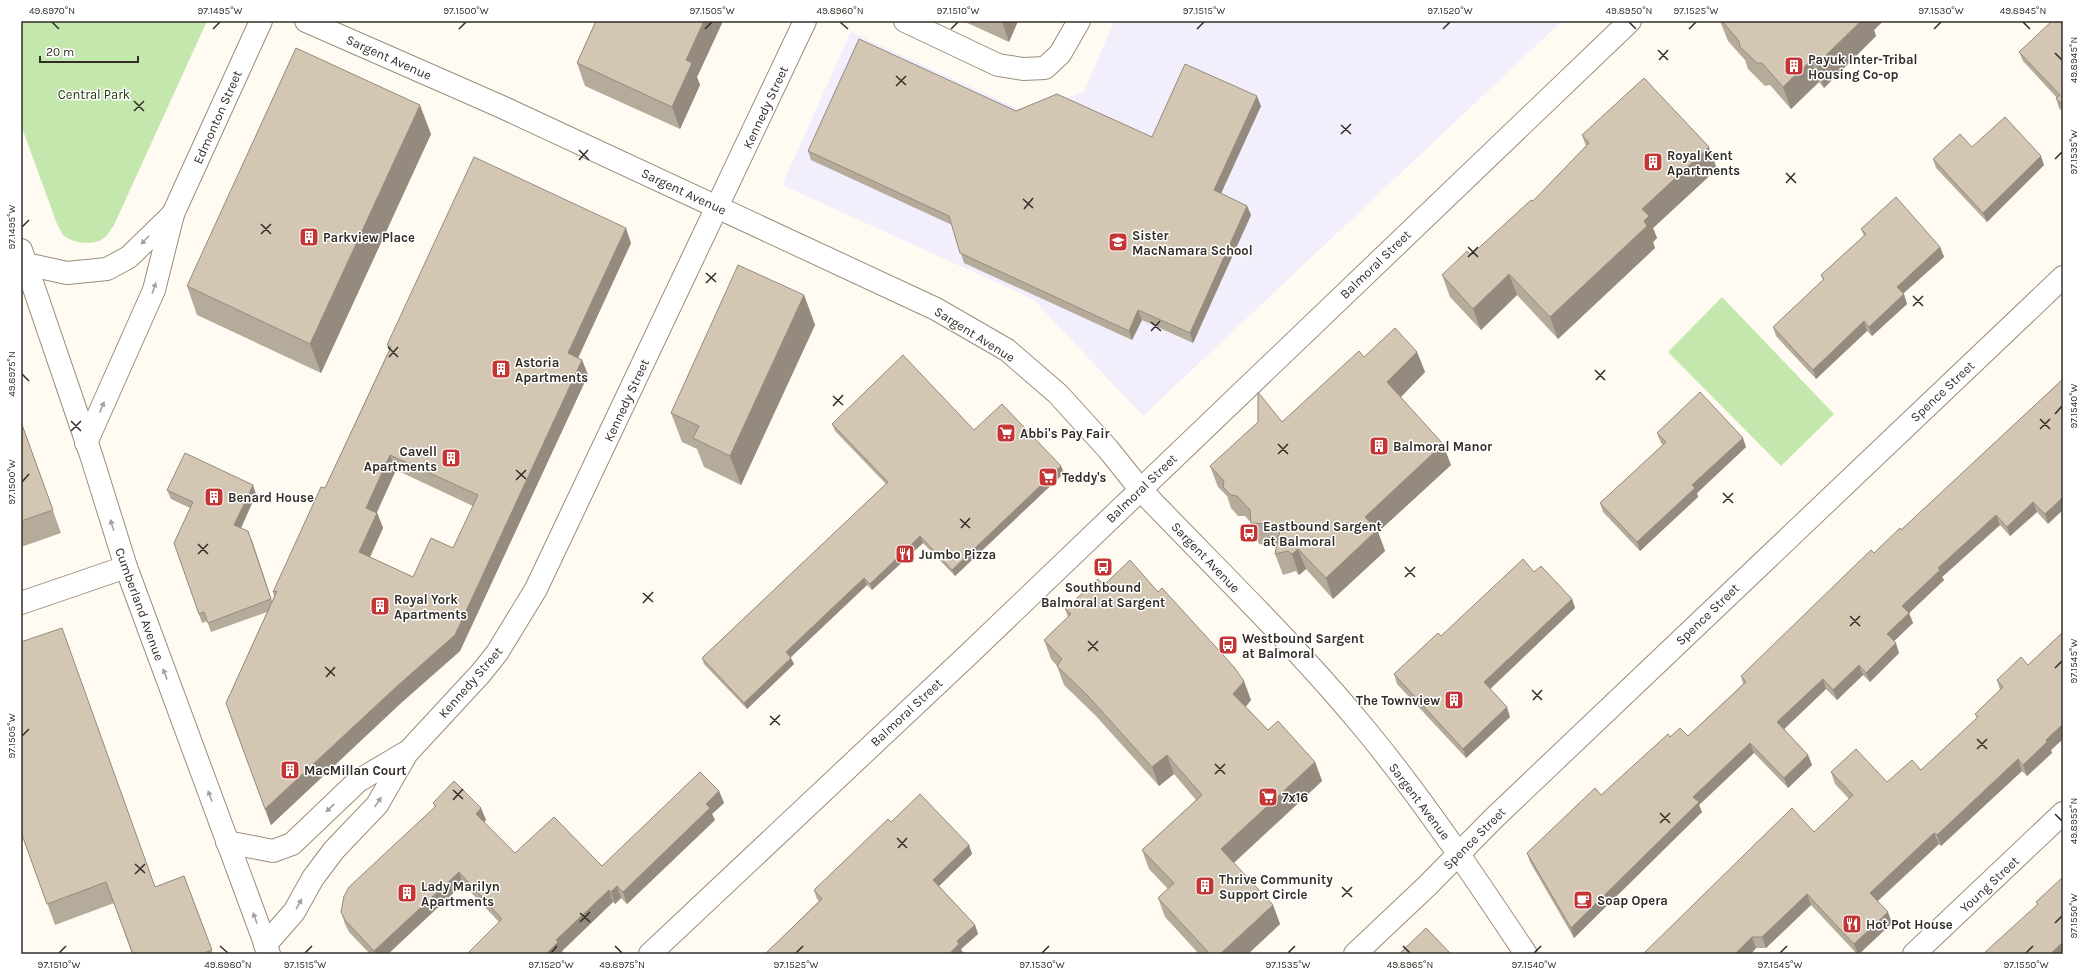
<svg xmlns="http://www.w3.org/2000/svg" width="2084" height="975" viewBox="0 0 2084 975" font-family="Karla,sans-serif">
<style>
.education{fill:#f2eefc}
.green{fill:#c4e7ad}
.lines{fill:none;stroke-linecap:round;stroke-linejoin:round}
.minor-casing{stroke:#9a8e7c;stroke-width:24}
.major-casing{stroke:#9a8e7c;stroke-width:24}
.minor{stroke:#fff;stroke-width:22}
.major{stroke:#fff;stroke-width:22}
.wall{fill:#b5ab9b;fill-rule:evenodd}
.shaded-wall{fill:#948b7e}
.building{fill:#d3c7b4;stroke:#948b7e;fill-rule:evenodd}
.oneway{fill:#a3a09d}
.ticks{fill:none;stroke:#322d26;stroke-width:1.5}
.labels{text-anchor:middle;stroke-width:3;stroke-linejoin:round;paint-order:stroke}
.street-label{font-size:13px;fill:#322d26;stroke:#fff}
.poi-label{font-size:13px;font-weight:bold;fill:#322d26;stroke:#fff;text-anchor:start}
.park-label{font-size:13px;fill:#21390c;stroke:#fff}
.neatline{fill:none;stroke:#322d26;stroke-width:1.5}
.ticks-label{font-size:10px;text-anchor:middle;fill:#322d26}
</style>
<rect width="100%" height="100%" fill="#fffaf2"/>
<polygon class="education" points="1114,21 1562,21 1143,416 1033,299 782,185 851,32 1023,111 1084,92"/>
<g class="green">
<path d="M21,21h186l-93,204c-4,6 -8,13 -15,16 -11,4 -27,2 -36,-6 -2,-3 -4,-8 -6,-11l-36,-99z"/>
<polygon points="1722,297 1834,414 1781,466 1668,352"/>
</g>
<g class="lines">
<g class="minor-casing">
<g id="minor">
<polyline points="306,21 502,107 936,309 1007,350 1058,394 1108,449 1140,489"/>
<polyline points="905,21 998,65 1023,69 1045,68 1060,54 1079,21"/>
<polyline points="173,214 261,21"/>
<polyline points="21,603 126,567"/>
<polyline points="227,842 273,851 292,844 358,781 405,753"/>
<polyline points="265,945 294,912 313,878 334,850 377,805 407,753 481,673 497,653 536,589 805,21"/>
<polyline points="1355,954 1427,886 1494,818 2063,277"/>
<polyline points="1914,954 2063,813"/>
</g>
</g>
<g class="major-casing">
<g id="major">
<polyline points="21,250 92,458 126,567 269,954"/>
<polyline points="26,264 67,273 107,269 129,257 173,214"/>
<polyline points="86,443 154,290 173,214"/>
<path d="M1140,489c77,81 158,158 229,245 57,70 107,145 157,220"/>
<polyline points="650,954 969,654 1630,21"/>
</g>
</g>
<use href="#minor" class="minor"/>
<use href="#major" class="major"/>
</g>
<g class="wall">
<polygon points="596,21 723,21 697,77 700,85 680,129 585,86 577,63"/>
<polygon points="963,21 1018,21 1009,42"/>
<polygon points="1720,21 1883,21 1874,30 1876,36 1824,88 1819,82 1791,109 1770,85 1765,86 1748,69 1745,60 1728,41"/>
<polygon points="2063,21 2063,112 2059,108 2056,98 2057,98 2023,61 2019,52"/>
<polygon points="1261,106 1221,193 1247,206 1251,215 1193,343 1142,320 1132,340 964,263 952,225 811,160 808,151 1016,111 1152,137"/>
<polygon points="431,134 321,373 197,315 187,286"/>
<polygon points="1582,135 1717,169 1653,228 1657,238 1653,242 1655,248 1558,339 1517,295 1481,330 1450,297 1442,275 1471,255 1533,201 1586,146"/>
<polygon points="1972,147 2044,165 1987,222 1936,168 1933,159"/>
<polygon points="1861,229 1940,247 1944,257 1903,294 1907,304 1872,336 1867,331 1816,379 1776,336 1773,327 1823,280 1821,275 1864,236"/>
<path d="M631,243l-53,115 4,2 6,15 -128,276 -59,52 -130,122 -45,-122 41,-91 -56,20 -4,-11 -5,2 -28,-80 16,-35 -19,-9 -4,-9 89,4 -15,34 11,12 20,61 2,-5 -1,-4 52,-104 64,-138 -2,-5zM396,470l77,36 -20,42 -40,29 -43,-20 13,-29 -6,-16z"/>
<polygon points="804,295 815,325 741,485 704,467 697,449 682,442 671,413"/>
<polygon points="1417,352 1425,372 1401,397 1451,465 1378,532 1385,551 1333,599 1306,569 1299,575 1296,571 1283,575 1275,554 1277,545 1259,544 1252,524 1245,516 1238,516 1231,508 1227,496 1218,487 1210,466 1282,422 1364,357"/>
<polygon points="2063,379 2048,524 2037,512 2010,536 2000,525 1942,577 1944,580 1909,613 1913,623 1894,641 1899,653 1870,682 1863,675 1837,700 1826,689 1784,729 1808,755 1812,765 1788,788 1754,753 1699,805 1702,812 1574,938 1530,862 1527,853 1601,795 1670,737 1688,736 1743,684 1741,676 1874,553 1901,530"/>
<polygon points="21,422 61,533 21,547"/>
<polygon points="832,424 974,430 1064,473 955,576 923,543 872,590 867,585 790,657 794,664 747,709 704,664 702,658 886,484 835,431"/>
<polygon points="1657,433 1746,447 1697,493 1698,497 1640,551 1603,512 1600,503 1663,445 1661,443"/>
<polygon points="1534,572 1572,599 1575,608 1490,689 1510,717 1466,758 1397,684 1394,674"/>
<polygon points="1104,585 1251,700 1246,707 1268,730 1315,762 1322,781 1234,863 1273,905 1280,924 1248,954 1199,954 1165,917 1158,898 1168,889 1149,869 1142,850 1196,800 1174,774 1159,786 1095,715 1064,685 1057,666 1051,659 1044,640 1068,617 1065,609"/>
<polygon points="2063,632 2063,739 2051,750 2052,753 2027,776 2022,771 1941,846 1939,844 1878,901 1892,923 1859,954 1857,954 1811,905 1766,948 1756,948 1751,954 1643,954 1814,832 1849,799 1835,784 1831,772 1887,782 1921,770 1977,718 1975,714 2000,690 1997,680 2028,665"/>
<polygon points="719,791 724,803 712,814 715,820 627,904 621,898 615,904 613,902 562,951 563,954 499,922 463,884 388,954 370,954 349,932 345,924 341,912 435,807 433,803 481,808 486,820 484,822 515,853 602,866"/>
<polygon points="891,822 969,845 972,854 939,886 975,925 978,934 961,949 963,953 962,954 765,954 819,901 817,899 814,890"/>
<polygon points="21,832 155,887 184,876 213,954 132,954 114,903 55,925"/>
</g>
<g class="shaded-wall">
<polygon points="704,21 723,21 697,77 700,85 680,129 672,107 686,60"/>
<polygon points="1002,21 1018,21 1009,42"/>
<polygon points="1861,21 1883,21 1874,30 1876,36 1824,88 1816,65"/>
<polygon points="1811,60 1819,82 1791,109 1783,87"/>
<polygon points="1257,96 1261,106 1218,200 1214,190"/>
<polygon points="420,105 431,134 321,373 310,344"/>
<polygon points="1709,147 1717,169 1653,228 1657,238 1653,242 1655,248 1558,339 1550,317 1644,221 1642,209"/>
<polygon points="2041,156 2044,165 1987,222 1983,213"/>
<polygon points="1247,206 1251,215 1193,343 1190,333"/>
<polygon points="626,228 631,243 573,369 568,353"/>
<polygon points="1940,247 1944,257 1900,296 1897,287"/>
<polygon points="1509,274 1517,295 1481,330 1473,309"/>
<polygon points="1904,294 1907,304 1872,336 1869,327"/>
<polygon points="804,295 815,325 741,485 730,456"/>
<polygon points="1138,310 1142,320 1132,340 1129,331"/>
<polygon points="1864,321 1867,331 1816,379 1813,370"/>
<polygon points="1417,352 1425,372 1395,403 1387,382"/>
<polygon points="582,360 588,375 460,651 401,703 271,825 265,809 395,688"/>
<polygon points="1743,438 1746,447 1697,493 1698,497 1640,551 1637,542 1692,485"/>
<polygon points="1443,444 1451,465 1378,532 1385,551 1333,599 1326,578 1365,517"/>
<polygon points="390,455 396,470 372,523 366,508"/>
<polygon points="1061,466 1064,473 955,576 952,570"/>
<polygon points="253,485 256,494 238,535 234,525"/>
<polygon points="2063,497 2063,510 2048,524 2045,514"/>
<polygon points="2033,502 2037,512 2010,536 2007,527"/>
<polygon points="377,513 383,528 365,568 359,552"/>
<polygon points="1996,515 2000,525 1942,577 1944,580 1906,616 1902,606 1938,568"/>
<polygon points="920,536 923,543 872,590 870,584"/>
<polygon points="1298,549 1306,569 1299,575 1292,554"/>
<polygon points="864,578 867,585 789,659 786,652"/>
<polygon points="1572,599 1575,608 1487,692 1484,682"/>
<polygon points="1909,613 1913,623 1891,644 1887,634"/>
<polygon points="1896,643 1899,653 1870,682 1866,673"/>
<polygon points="791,658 794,664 747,709 744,703"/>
<polygon points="1859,665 1863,675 1837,700 1833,690"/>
<polygon points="1823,679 1826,689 1781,732 1777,722"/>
<polygon points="1244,681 1251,700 1240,713 1233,694"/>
<polygon points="1507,707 1510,717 1466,758 1463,749"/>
<polygon points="2063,724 2063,739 2051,750 2052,753 2027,776 2023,765 2046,740"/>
<polygon points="1750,743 1754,753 1699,805 1702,812 1574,938 1571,928 1693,797"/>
<polygon points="1167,755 1174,774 1159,786 1152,767"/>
<polygon points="1808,755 1812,765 1788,788 1784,778"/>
<polygon points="2018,759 2022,771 1941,846 1937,835"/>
<polygon points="1315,762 1322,781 1228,868 1221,849"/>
<polygon points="719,791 724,803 712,814 715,820 627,904 623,892 706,804"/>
<polygon points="481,808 486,820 480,826 476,814"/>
<polygon points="1934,833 1939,844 1874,904 1870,893"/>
<polygon points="969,845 972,854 936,889 933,880"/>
<polygon points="459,872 463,884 388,954 375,954 374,951"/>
<polygon points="617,886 621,898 615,904 611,892"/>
<polygon points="609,890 613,902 562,951 563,954 546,954 556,940"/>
<polygon points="1807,894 1811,905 1766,948 1762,937"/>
<polygon points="1273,905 1280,924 1248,954 1220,954"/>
<polygon points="1888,912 1892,923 1859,954 1858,954 1854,944"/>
<polygon points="975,925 978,934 961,949 963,953 962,954 949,954 957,941"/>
<polygon points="1752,937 1756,948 1751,954 1735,954"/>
<polygon points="2063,942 2063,954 2050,954"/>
</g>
<g class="building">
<polygon points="596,21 704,21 686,60 692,63 672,107 577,63"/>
<polygon points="1722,21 1861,21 1816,65 1811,60 1783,87 1762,63 1757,63 1740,47 1739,41"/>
<polygon points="2052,21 2063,21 2063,106 2056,98 2060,95 2019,52"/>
<polygon points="859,39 1016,111 1057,94 1152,137 1185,64 1257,96 1214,190 1247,206 1190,333 1138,310 1129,331 960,253 949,216 808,151"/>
<polygon points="296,48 420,105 310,344 187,286"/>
<polygon points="1644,78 1709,147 1642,209 1649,216 1644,221 1647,226 1550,317 1509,274 1473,309 1442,275 1467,251 1471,255 1531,200 1533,201 1589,143 1582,135"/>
<polygon points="2005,117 2041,156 1983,213 1933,159 1960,134 1972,147"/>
<path d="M474,157l152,71 -58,125 14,7 -127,275 -60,53 -130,121 -39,-106 51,-112 -4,1 48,-105 4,1 66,-141 -4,-2zM390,455l88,40 -25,53 -22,-10 -18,39 -54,-25 18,-39 -11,-5z"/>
<polygon points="1896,197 1940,247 1897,287 1904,294 1869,327 1864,321 1813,370 1773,327 1824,279 1821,275 1866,234 1861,229"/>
<polygon points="738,265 804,295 730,456 693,438 699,426 671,413"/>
<polygon points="1395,328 1417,352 1387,382 1443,444 1365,517 1377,530 1326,578 1298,549 1292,554 1288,551 1275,554 1281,525 1251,523 1250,510 1237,496 1231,495 1223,487 1224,481 1210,466 1258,422 1258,392 1282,422 1359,351 1364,357"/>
<polygon points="903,355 974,430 1002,404 1061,466 952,570 920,536 870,584 864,578 786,652 791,658 744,703 702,658 888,482 832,424"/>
<polygon points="2063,379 2063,497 2045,514 2033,502 2007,527 1996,515 1938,568 1940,570 1902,606 1909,613 1887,634 1896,643 1866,673 1859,665 1833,690 1823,679 1777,722 1808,755 1784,778 1750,743 1693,797 1699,802 1571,928 1527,853 1595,788 1601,795 1668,734 1670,737 1680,728 1688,736 1746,682 1741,676 1871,550 1874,553 1900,528 1901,530"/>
<polygon points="1700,392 1743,438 1692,485 1695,488 1637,542 1600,503 1666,442 1657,433"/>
<polygon points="21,422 53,510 21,521"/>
<polygon points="185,453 253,485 234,525 248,531 271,599 208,623 204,612 199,614 174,543 193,502 167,490"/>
<polygon points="1523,559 1534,572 1541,566 1572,599 1484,682 1507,707 1463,749 1394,674 1438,633 1441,636"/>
<polygon points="1130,560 1158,592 1162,588 1234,667 1244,681 1233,694 1268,730 1278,721 1315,762 1221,849 1273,905 1220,954 1210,954 1158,898 1174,883 1142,850 1202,795 1167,755 1152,767 1088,696 1057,666 1062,659 1044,640 1071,614 1065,609 1098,579 1104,585"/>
<polygon points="62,628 155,887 184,876 212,950 201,954 133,954 106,882 47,904 21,832 21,642"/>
<polygon points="2063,632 2063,724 2046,740 2047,742 2023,765 2018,759 1937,835 1934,833 1870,893 1888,912 1854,944 1807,894 1762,937 1752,937 1735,954 1643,954 1792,808 1814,832 1853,795 1831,772 1856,749 1887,782 1912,760 1921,770 1978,717 1975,714 2003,687 1997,680 2021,657 2028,665"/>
<polygon points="700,772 719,791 706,804 710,808 623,892 617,886 611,892 609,890 556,940 558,942 546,954 467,954 501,920 501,918 459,872 374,951 345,920 341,912 344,896 349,887 436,806 433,803 454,781 481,808 476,814 515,853 554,817 602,866"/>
<polygon points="920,794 969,845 933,880 975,925 957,941 959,944 949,954 765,954 822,899 814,890 888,819 891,822"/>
<polygon points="2063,877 2063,942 2050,954 1983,954 2038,904 2036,902"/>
<polygon points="1426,928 1451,954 1399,954"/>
</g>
<defs><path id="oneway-solid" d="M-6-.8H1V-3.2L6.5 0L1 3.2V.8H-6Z"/></defs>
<g class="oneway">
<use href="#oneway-solid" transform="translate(145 240) rotate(134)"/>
<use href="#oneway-solid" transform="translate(154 288) rotate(-72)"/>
<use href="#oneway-solid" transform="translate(102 407) rotate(-67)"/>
<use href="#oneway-solid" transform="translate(112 525) rotate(-107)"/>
<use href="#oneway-solid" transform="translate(165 674) rotate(-110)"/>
<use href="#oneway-solid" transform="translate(210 796) rotate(-110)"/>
<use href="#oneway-solid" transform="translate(378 802) rotate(-56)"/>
<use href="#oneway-solid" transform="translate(330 808) rotate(136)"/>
<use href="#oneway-solid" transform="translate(299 904) rotate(-61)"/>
<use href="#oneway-solid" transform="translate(255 918) rotate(-110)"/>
</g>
<path class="ticks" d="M52,22l7,7M840,22l8,7M1629,22l7,7M2023,22l7,7M213,29l7,-7M459,29l7,-7M705,29l7,-7M951,29l7,-7M1197,29l7,-7M1443,29l7,-7M1689,29l7,-7M1934,29l7,-7M1658,50l10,10M2055,53l7,7M1659,60l9,-10M896,76l10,9M896,86l10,-10M134,101l10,10M134,111l10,-10M1341,125l10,9M1341,134l10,-10M579,150l10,10M2055,159l7,-7M579,160l9,-10M1786,173l10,10M1786,183l9,-10M1023,199l10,9M1024,209l9,-11M261,224l10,10M22,227l7,-7M261,234l10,-10M1468,247l10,10M1468,257l10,-10M706,273l10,9M706,283l10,-10M1913,296l10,10M1913,306l10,-10M1151,322l10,9M1151,331l9,-10M388,347l10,10M389,357l9,-10M1595,370l10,10M22,374l7,7M1596,380l9,-10M833,396l10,9M833,406l10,-11M2055,414l7,-8M2040,419l10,10M71,421l10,10M2040,429l10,-10M71,431l10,-10M1278,444l10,10M1278,454l10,-10M516,470l10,9M516,480l10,-10M22,482l7,-8M1723,493l10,10M1723,503l10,-10M960,519l10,9M961,528l9,-10M198,544l10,10M198,554l10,-10M1405,567l10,10M1405,577l10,-10M643,593l10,9M643,603l10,-11M1850,616l10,10M1850,626l10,-10M1088,641l10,10M1088,651l10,-10M325,667l10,9M2055,668l7,-7M326,677l9,-10M1532,690l10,10M1533,700l9,-10M770,716l10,9M770,725l10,-10M22,736l7,-7M1977,739l10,10M1977,749l10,-10M1215,764l10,10M1215,774l10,-10M453,790l10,9M453,800l10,-11M1660,813l10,10M2055,814l7,7M1660,823l10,-10M897,838l10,10M898,848l9,-10M135,864l10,9M135,874l10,-10M1342,887l10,10M1342,897l10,-10M580,913l10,9M580,922l10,-10M2055,923l7,-7M220,946l8,7M615,946l7,7M1403,946l7,7M59,953l7,-7M305,953l7,-7M551,953l6,-7M796,953l7,-7M1042,953l7,-7M1288,953l7,-7M1534,953l7,-7M1780,953l7,-7M2026,953l7,-7"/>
<defs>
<g id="building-square" transform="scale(1)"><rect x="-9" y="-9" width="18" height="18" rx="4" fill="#c43535" stroke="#fff"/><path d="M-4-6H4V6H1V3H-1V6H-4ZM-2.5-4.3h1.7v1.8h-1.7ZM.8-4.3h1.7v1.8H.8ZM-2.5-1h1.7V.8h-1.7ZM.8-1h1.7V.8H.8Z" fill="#fff"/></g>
<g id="school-square" transform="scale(1)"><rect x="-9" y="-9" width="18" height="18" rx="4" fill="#c43535" stroke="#fff"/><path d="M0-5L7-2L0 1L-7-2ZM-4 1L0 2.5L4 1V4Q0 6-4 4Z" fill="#fff"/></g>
<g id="supermarket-square" transform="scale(1)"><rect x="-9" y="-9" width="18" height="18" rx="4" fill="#c43535" stroke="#fff"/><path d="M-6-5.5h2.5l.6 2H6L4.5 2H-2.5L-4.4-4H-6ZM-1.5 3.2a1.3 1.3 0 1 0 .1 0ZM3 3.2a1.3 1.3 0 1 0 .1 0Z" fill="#fff"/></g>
<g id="bus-square" transform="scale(1)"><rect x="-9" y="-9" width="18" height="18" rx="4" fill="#c43535" stroke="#fff"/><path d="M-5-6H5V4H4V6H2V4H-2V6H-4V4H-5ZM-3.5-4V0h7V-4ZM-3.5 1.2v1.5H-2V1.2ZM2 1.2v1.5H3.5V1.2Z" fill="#fff"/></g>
<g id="restaurant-square" transform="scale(1)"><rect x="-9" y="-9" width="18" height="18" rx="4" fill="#c43535" stroke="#fff"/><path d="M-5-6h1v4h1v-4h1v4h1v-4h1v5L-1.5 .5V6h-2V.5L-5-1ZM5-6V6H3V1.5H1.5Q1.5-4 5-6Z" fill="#fff"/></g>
<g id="cafe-square" transform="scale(1)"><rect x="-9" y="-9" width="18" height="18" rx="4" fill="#c43535" stroke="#fff"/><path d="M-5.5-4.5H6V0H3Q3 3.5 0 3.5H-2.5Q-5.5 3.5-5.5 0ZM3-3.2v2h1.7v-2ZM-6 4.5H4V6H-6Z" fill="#fff"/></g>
</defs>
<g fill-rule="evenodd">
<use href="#building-square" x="1794" y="66"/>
<use href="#building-square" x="1653" y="162"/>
<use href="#building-square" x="309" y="237"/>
<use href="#school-square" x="1118" y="242"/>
<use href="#building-square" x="501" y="369"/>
<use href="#supermarket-square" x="1006" y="433"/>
<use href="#building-square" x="1379" y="446"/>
<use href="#building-square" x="451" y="458"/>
<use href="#supermarket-square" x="1048" y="477"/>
<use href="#building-square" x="214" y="497"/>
<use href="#bus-square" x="1249" y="533"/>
<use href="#restaurant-square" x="905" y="554"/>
<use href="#bus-square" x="1103" y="567"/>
<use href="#building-square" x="380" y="606"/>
<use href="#bus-square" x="1228" y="645"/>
<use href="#building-square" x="1454" y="700"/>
<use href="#building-square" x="290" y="770"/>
<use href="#supermarket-square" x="1268" y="797"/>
<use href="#building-square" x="1205" y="886"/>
<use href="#building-square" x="407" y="893"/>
<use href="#cafe-square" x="1583" y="900"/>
<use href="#restaurant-square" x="1852" y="924"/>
</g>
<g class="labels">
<g class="street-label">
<text transform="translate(389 57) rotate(24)" y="5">Sargent Avenue</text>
<text transform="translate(765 107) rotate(-65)" y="5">Kennedy Street</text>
<text transform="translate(217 117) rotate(-66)" y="5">Edmonton Street</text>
<text transform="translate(684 191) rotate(25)" y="5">Sargent Avenue</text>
<text transform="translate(1375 264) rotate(-44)" y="5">Balmoral Street</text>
<text transform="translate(975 334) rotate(32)" y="5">Sargent Avenue</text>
<text transform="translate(1942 391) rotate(-43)" y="5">Spence Street</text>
<text transform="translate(626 400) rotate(-65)" y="5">Kennedy Street</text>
<text transform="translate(1141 488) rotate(-44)" y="5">Balmoral Street</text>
<text transform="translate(1206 557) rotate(46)" y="5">Sargent Avenue</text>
<text transform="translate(140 604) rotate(70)" y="5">Cumberland Avenue</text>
<text transform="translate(1707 614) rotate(-44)" y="5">Spence Street</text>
<text transform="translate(470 682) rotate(-49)" y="5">Kennedy Street</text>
<text transform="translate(906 712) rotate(-43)" y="5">Balmoral Street</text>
<text transform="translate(1420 801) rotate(53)" y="5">Sargent Avenue</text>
<text transform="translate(1474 838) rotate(-45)" y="5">Spence Street</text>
<text transform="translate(1989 884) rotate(-43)" y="5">Young Street</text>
</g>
<g class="poi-label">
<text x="1808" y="64">Payuk Inter-Tribal<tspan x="1808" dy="15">Housing Co-op</tspan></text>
<text x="1667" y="160">Royal Kent<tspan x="1667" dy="15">Apartments</tspan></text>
<text x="1132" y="240">Sister<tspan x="1132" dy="15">MacNamara School</tspan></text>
<text x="323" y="242">Parkview Place</text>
<text x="515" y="367">Astoria<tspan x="515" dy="15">Apartments</tspan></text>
<text x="1020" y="438">Abbi's Pay Fair</text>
<text x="1393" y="451">Balmoral Manor</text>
<text x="437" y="456" text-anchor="end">Cavell<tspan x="437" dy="15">Apartments</tspan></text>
<text x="1062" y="482">Teddy's</text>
<text x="228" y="502">Benard House</text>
<text x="1263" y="531">Eastbound Sargent<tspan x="1263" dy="15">at Balmoral</tspan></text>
<text x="919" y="559">Jumbo Pizza</text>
<text x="1103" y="592" text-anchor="middle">Southbound<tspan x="1103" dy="15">Balmoral at Sargent</tspan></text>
<text x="394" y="604">Royal York<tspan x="394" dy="15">Apartments</tspan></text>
<text x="1242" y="643">Westbound Sargent<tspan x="1242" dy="15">at Balmoral</tspan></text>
<text x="1440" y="705" text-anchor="end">The Townview</text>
<text x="304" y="775">MacMillan Court</text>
<text x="1282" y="802">7x16</text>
<text x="1219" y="884">Thrive Community<tspan x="1219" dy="15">Support Circle</tspan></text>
<text x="421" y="891">Lady Marilyn<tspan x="421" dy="15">Apartments</tspan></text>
<text x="1597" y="905">Soap Opera</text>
<text x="1866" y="929">Hot Pot House</text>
</g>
<g class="park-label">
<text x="94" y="99">Central Park</text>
</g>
</g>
<rect width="2084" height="975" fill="none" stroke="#ffffff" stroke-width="44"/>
<path d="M40 56v6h98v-6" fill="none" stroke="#322d26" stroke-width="2"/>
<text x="46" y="56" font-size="12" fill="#322d26" stroke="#ffffff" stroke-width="3" paint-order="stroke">20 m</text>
<rect x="22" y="22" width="2040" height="931" class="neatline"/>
<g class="ticks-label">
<text x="52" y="14">49.8970°N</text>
<text x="220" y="14">97.1495°W</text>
<text x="466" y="14">97.1500°W</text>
<text x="712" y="14">97.1505°W</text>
<text x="840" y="14">49.8960°N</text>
<text x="958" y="14">97.1510°W</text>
<text x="1204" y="14">97.1515°W</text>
<text x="1450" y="14">97.1520°W</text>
<text x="1629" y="14">49.8950°N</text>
<text x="1696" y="14">97.1525°W</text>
<text x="1941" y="14">97.1530°W</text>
<text x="2023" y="14">49.8945°N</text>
<text transform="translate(2073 60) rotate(-90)" y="4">49.8945°N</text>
<text transform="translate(2073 152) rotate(-90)" y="4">97.1535°W</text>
<text transform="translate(11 227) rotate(-90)" y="4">97.1495°W</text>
<text transform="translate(11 374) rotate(-90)" y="4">49.8975°N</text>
<text transform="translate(2073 406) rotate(-90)" y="4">97.1540°W</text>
<text transform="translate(11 482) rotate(-90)" y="4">97.1500°W</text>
<text transform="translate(2073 661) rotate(-90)" y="4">97.1545°W</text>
<text transform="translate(11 736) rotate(-90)" y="4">97.1505°W</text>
<text transform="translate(2073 821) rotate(-90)" y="4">49.8955°N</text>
<text transform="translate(2073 916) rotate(-90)" y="4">97.1550°W</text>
<text x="59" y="968">97.1510°W</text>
<text x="228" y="968">49.8980°N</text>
<text x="305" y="968">97.1515°W</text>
<text x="551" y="968">97.1520°W</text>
<text x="622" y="968">49.8975°N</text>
<text x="796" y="968">97.1525°W</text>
<text x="1042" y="968">97.1530°W</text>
<text x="1288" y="968">97.1535°W</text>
<text x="1410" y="968">49.8965°N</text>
<text x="1534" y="968">97.1540°W</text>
<text x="1780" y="968">97.1545°W</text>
<text x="2026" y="968">97.1550°W</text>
</g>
</svg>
